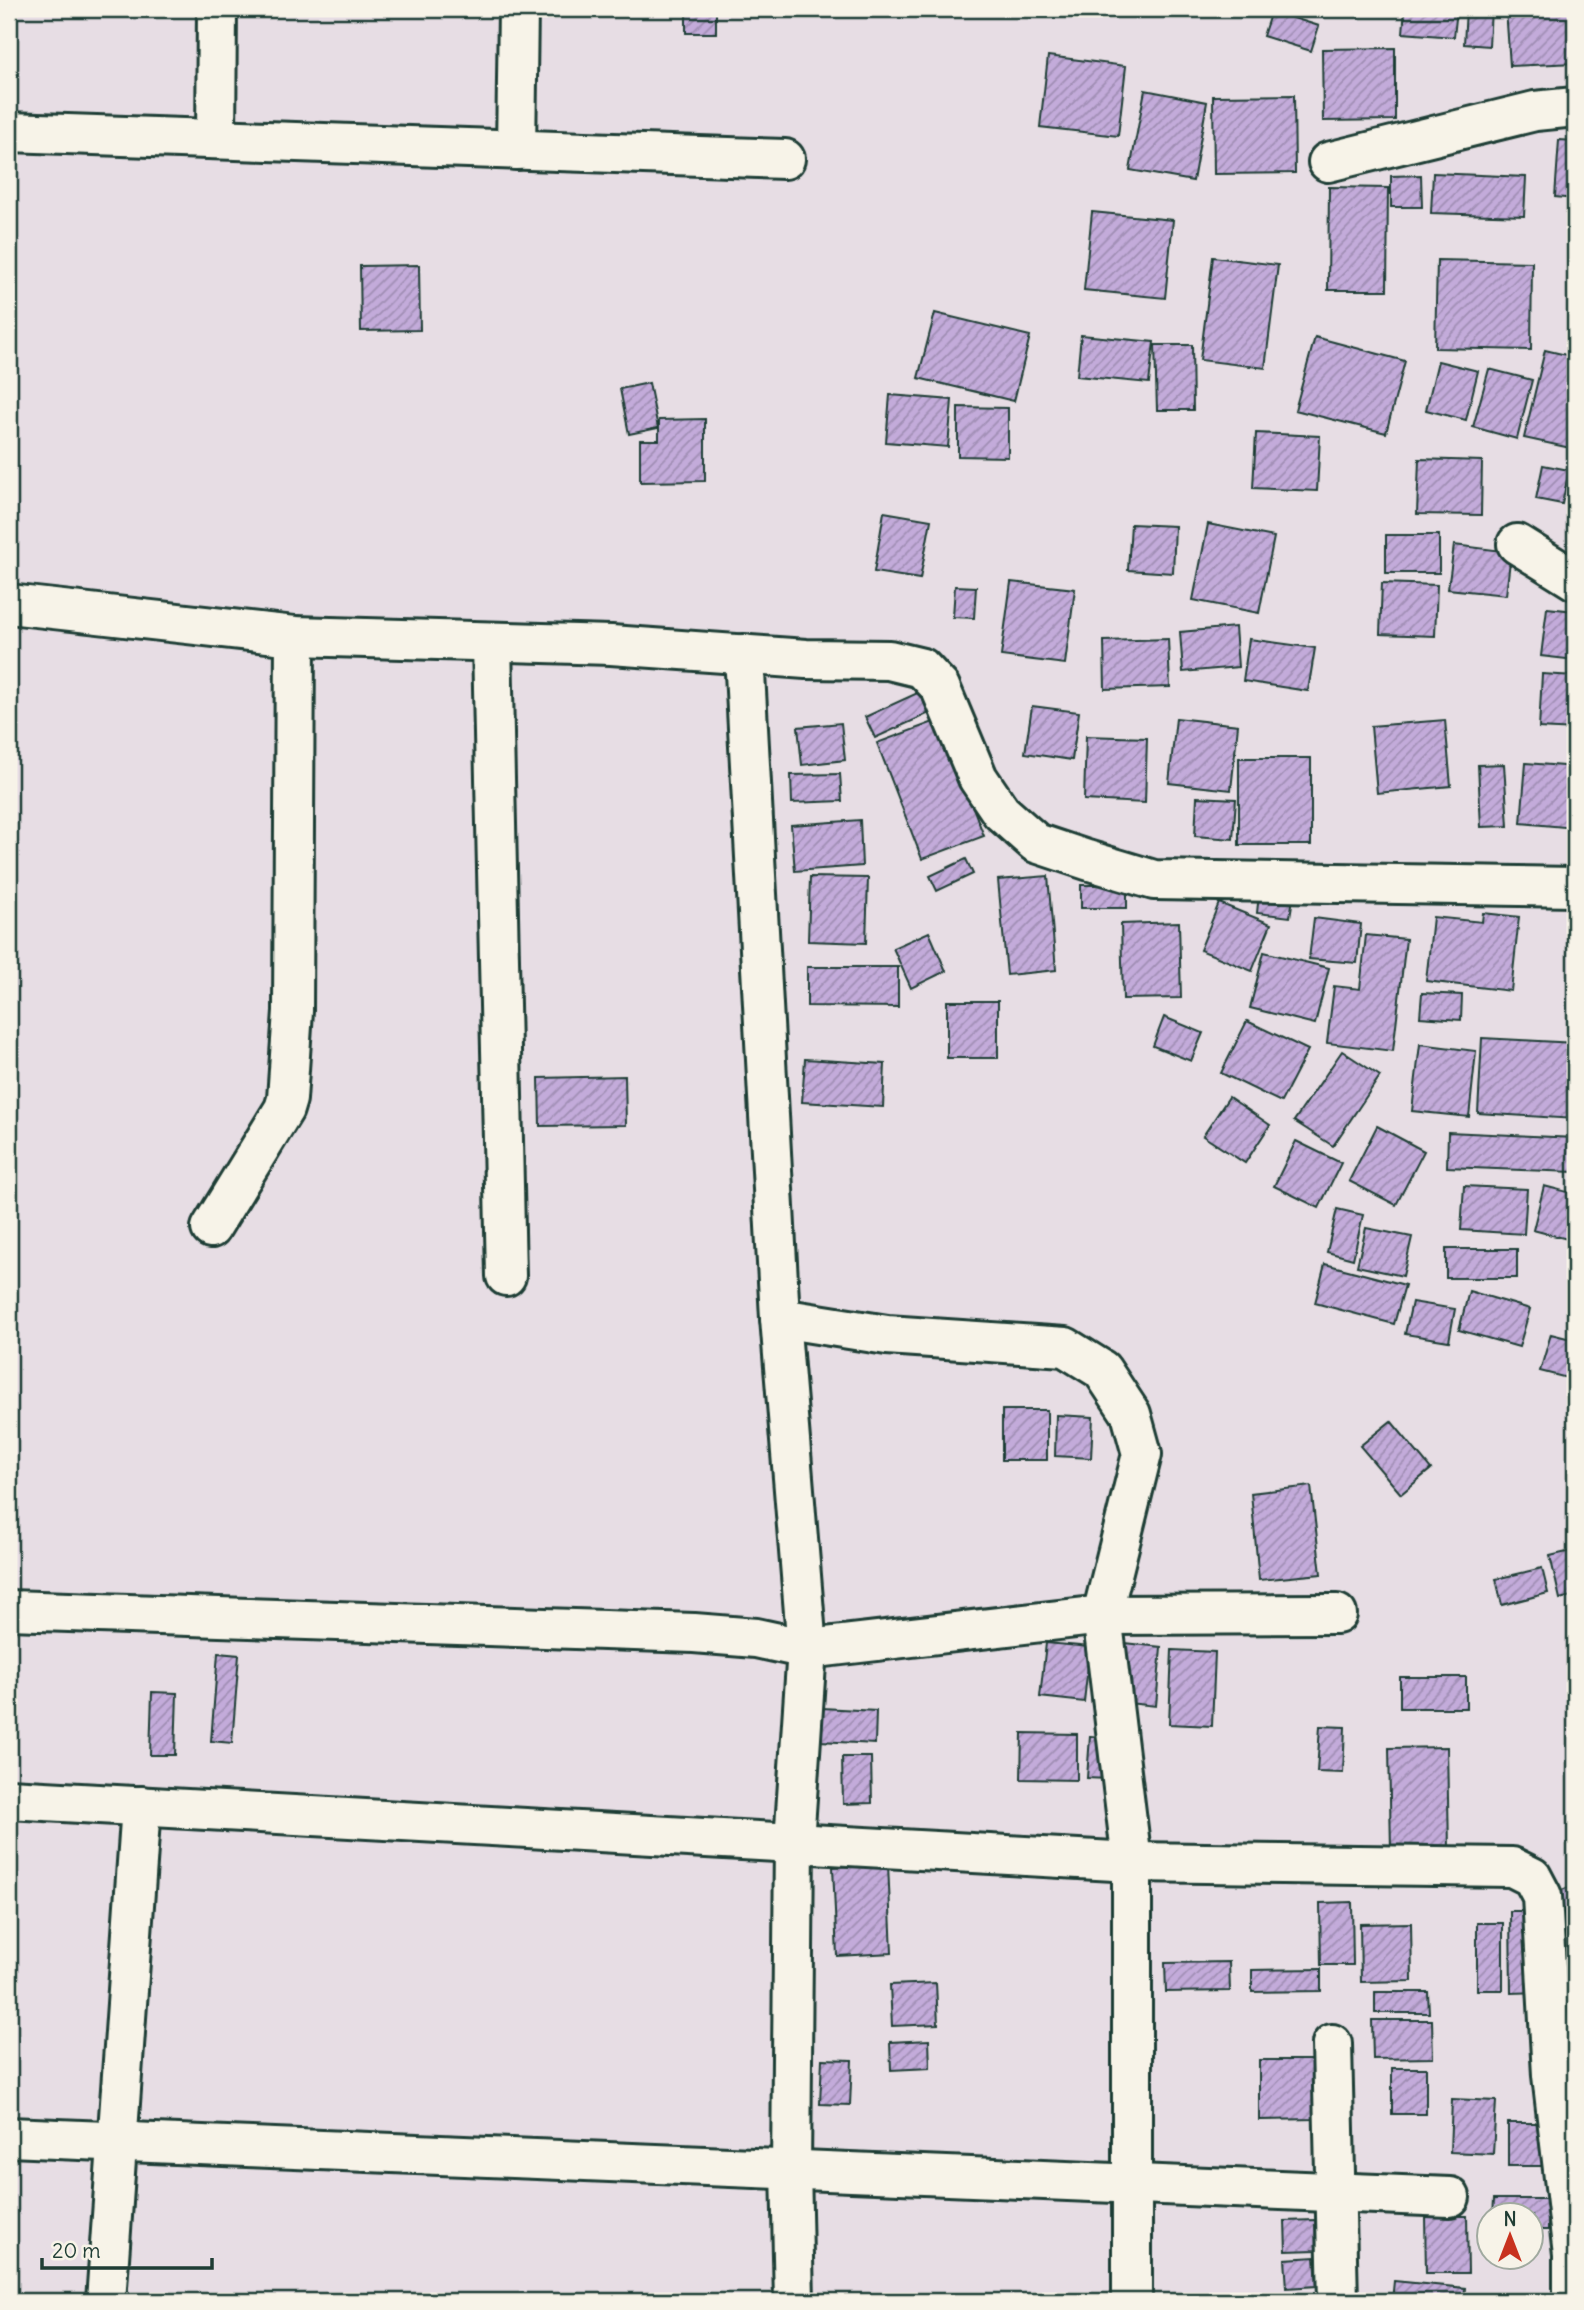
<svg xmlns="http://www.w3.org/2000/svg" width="1584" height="2310" viewBox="0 0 1584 2310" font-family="Delius,sans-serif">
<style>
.building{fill:url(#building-hatch);stroke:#1f3d34;stroke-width:2}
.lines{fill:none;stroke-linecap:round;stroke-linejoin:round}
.street-casing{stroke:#1f3d34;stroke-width:44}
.street{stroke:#f7f3e8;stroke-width:38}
</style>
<defs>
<pattern id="building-hatch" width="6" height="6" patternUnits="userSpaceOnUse" patternTransform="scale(1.75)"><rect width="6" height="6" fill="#c3abda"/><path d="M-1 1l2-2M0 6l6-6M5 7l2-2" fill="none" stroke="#9e8cb2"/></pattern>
</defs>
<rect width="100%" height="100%" fill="#e7dde4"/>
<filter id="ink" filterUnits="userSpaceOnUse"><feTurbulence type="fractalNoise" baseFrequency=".0143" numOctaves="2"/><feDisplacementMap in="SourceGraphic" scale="14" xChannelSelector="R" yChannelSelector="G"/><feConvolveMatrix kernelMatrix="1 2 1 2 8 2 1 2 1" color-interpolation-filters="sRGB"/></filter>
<g filter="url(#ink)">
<g class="building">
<polygon points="1405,9 1457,9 1454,37 1403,33"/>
<polygon points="1466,9 1491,9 1489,46 1464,44"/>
<polygon points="1506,9 1575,9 1575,63 1510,66"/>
<rect x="686" y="11" width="30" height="22"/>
<polygon points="1271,11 1319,26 1311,51 1263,36"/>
<polygon points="1395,48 1395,120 1323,121 1322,49"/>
<polygon points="1048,56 1126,66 1118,136 1040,127"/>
<polygon points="1145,90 1207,102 1193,181 1130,170"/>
<polygon points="1294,95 1295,173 1214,174 1213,96"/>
<polygon points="1559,140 1575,141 1575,199 1555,197"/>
<polygon points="1433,173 1526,177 1524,216 1431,213"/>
<polygon points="1421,175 1422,207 1391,207 1391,176"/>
<polygon points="1329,187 1388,188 1387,290 1328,290"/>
<polygon points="1092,212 1173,220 1165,298 1084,290"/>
<polygon points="1213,257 1278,265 1265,368 1200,360"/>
<polygon points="1437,260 1532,262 1531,350 1435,348"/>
<polygon points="419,265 420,330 361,331 360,266"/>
<polygon points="935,313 1030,336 1014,401 918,378"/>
<polygon points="1081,335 1154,342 1149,383 1077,376"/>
<polygon points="1315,337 1405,361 1386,433 1295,410"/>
<polygon points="1155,345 1192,345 1193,410 1157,410"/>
<polygon points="1545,350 1575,357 1575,449 1524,438"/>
<polygon points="1438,361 1478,371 1466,420 1426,410"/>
<polygon points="1489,369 1532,380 1517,439 1473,427"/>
<polygon points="649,383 658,428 629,434 620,389"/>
<polygon points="890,395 952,400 948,447 886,442"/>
<polygon points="958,407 1008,408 1008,457 958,456"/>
<polygon points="705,419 705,481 640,482 640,440 659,440 659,420"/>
<polygon points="1256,433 1320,436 1317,491 1253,488"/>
<polygon points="1419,459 1482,461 1481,515 1417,514"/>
<polygon points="1543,465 1569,470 1562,504 1536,499"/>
<polygon points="884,512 931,520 920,579 874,572"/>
<polygon points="1131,524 1175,526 1173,573 1128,570"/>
<polygon points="1208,524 1274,537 1259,613 1193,600"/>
<rect x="1386" y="535" width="53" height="38"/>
<polygon points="1454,545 1511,552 1506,595 1448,589"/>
<polygon points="1011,582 1075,589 1065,664 1001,656"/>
<polygon points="1382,583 1437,585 1435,636 1380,634"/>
<polygon points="955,586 976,587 974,618 953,617"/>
<polygon points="1547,608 1575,611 1575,660 1541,656"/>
<polygon points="1235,627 1238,667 1183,672 1180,632"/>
<polygon points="1168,639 1170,687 1105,689 1104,641"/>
<polygon points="1249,639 1315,648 1308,691 1243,681"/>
<polygon points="1542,674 1575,676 1575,730 1539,728"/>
<polygon points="924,690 934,711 875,738 865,717"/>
<polygon points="1032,706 1079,712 1072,760 1025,753"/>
<polygon points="1176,718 1238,725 1231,790 1169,783"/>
<polygon points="939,720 984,836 922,859 877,743"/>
<polygon points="1445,720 1451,786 1377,793 1371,726"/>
<polygon points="841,723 845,760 802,765 798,727"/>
<polygon points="1086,736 1147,738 1145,803 1084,800"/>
<rect x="1239" y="758" width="72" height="87"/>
<polygon points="1526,763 1575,767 1575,828 1521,823"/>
<polygon points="1504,764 1508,826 1481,827 1478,765"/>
<polygon points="840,774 842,801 792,803 791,775"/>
<polygon points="1197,797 1236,799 1233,839 1195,836"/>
<polygon points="860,820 862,866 795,871 791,825"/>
<polygon points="966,859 973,874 937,891 930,876"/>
<polygon points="1048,876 1056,970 1007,975 998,880"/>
<polygon points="810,877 868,878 866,943 808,941"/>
<rect x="1081" y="885" width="46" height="23"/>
<polygon points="1259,894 1293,898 1290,917 1257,913"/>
<polygon points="1219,903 1271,924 1252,971 1200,950"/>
<polygon points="1483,913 1519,917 1511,991 1426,981 1433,917 1482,922"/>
<polygon points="1314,918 1361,924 1357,963 1309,959"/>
<polygon points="1179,922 1181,998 1123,999 1121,924"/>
<polygon points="929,932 946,971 911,988 893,948"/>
<polygon points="1366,935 1406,939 1393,1051 1327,1043 1334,986 1360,989"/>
<polygon points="1264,952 1329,968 1315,1024 1250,1008"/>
<polygon points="1574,958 1575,958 1575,1027 1570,1027"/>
<polygon points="807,967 898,967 898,1007 807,1006"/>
<polygon points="1422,993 1462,995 1461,1020 1420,1017"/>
<rect x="947" y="1001" width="51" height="57"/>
<polygon points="1164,1017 1203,1033 1191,1061 1153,1046"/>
<polygon points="1247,1021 1308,1050 1281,1102 1221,1073"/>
<polygon points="1482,1038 1575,1043 1575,1119 1478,1113"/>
<polygon points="1420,1044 1476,1051 1469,1117 1412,1111"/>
<polygon points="1342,1051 1380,1076 1333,1146 1294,1121"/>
<polygon points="805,1059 885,1064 883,1107 802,1102"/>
<polygon points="625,1076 626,1125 540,1126 539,1078"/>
<polygon points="1229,1097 1270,1125 1245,1163 1203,1136"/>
<polygon points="1377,1126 1424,1151 1396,1205 1349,1181"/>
<polygon points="1448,1132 1575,1138 1574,1172 1447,1167"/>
<polygon points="1296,1141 1341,1163 1319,1208 1274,1186"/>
<polygon points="1464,1186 1527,1189 1524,1234 1461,1230"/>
<polygon points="1544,1186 1575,1194 1575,1241 1533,1230"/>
<polygon points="1337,1209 1363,1215 1353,1259 1327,1252"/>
<polygon points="1366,1228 1412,1237 1403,1276 1357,1266"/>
<rect x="1446" y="1249" width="71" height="29"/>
<polygon points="1325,1264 1405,1285 1394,1324 1315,1303"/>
<polygon points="1469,1291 1530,1309 1519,1347 1459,1330"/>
<polygon points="1412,1302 1455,1309 1449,1341 1405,1334"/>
<polygon points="1551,1334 1575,1340 1575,1380 1540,1371"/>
<rect x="1002" y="1410" width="45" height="50"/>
<polygon points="1056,1415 1093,1417 1091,1458 1055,1456"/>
<polygon points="1391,1421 1431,1469 1401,1494 1360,1446"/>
<polygon points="1311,1486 1321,1574 1259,1580 1251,1493"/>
<polygon points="1575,1550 1575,1595 1560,1599 1550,1556"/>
<polygon points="1542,1568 1548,1593 1502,1605 1496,1579"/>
<polygon points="1046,1643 1090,1647 1084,1702 1040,1697"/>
<polygon points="1125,1643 1161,1647 1156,1706 1119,1702"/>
<polygon points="1172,1650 1215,1652 1212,1726 1169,1724"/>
<polygon points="218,1653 239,1655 232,1743 211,1741"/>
<rect x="1400" y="1677" width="66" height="31"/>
<polygon points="152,1692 177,1693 175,1755 150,1755"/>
<polygon points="822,1708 876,1711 875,1744 820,1741"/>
<polygon points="1320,1726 1345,1727 1343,1773 1317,1772"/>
<polygon points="1022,1733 1077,1734 1077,1780 1021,1779"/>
<polygon points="1090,1736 1111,1738 1107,1779 1087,1778"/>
<polygon points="1447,1747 1449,1849 1391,1850 1389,1748"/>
<polygon points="842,1757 871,1757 872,1803 843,1804"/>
<polygon points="888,1864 892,1953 837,1956 833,1867"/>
<polygon points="1575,1885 1575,1946 1573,1947 1553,1893"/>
<polygon points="1352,1902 1353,1965 1321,1965 1320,1903"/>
<polygon points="1510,1911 1539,1911 1540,1992 1511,1993"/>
<polygon points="1411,1923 1412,1981 1361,1982 1360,1924"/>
<rect x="1477" y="1923" width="26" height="67"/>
<polygon points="1229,1962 1230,1991 1166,1992 1165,1963"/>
<polygon points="1321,1969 1321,1991 1252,1992 1252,1970"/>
<polygon points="936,1983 938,2024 892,2026 890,1985"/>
<polygon points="1375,1992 1428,1992 1429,2013 1375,2013"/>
<polygon points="1372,2020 1432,2020 1433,2058 1373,2059"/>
<polygon points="929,2040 930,2068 891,2070 890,2042"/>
<polygon points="822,2059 852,2060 850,2105 820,2104"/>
<polygon points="1259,2060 1315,2060 1315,2119 1259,2120"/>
<rect x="1392" y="2068" width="34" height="46"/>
<polygon points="1452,2099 1496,2101 1493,2154 1450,2152"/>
<rect x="1508" y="2123" width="34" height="43"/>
<polygon points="1494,2199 1548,2199 1548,2230 1532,2230 1532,2216 1493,2216"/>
<polygon points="1425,2216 1467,2216 1468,2273 1426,2273"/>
<polygon points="1315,2220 1316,2250 1286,2251 1285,2221"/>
<polygon points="1315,2257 1317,2286 1287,2288 1285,2259"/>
<polygon points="1394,2281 1465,2288 1464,2301 1392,2301"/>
</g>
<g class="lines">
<g class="street-casing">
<g id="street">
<polyline points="9,132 785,159"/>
<polyline points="216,139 217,9"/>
<polyline points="516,150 518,9"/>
<polyline points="1328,162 1535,111 1575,107"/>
<polyline points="1517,544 1575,580"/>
<polyline points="9,604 295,636 611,645 806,659 889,660 922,668 940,687 978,778 1001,812 1036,843 1087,860 1154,880 1575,887"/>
<polyline points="492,643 506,1276"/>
<polyline points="744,654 780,1318 807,1649 794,1842 791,2168 794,2301"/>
<polyline points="211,1228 284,1109 287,1099 293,1011 295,636"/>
<polyline points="780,1318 887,1335 1065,1347 1102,1370 1131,1414 1142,1454 1102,1615 1132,1862 1132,2301"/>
<polyline points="9,1610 694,1633 756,1638 807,1649 1102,1615 1337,1614"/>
<polyline points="9,1799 1132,1862 1512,1867 1532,1877 1542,1896 1552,2075 1573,2255 1573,2301"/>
<polyline points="1332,2044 1338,2301"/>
<polyline points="9,2137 1450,2197"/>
<polyline points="106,2301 141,1806"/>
</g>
</g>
<use href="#street" class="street"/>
</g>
</g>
<rect width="1584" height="2310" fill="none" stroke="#f7f3e8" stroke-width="35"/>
<rect x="18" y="18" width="1549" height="2275" fill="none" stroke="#1f3d34" stroke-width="2.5" filter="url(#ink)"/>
<g transform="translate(1510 2236)"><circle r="33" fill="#f7f3e8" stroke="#a1aaa0" stroke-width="2"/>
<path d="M0-5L12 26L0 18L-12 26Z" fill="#c8321e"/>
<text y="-10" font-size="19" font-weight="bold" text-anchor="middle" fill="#1f3d34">N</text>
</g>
<path d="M42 2258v10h170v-10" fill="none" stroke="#1f3d34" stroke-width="3.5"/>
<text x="52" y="2258" font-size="21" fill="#1f3d34" stroke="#f7f3e8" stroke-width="5" paint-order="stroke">20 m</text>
</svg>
